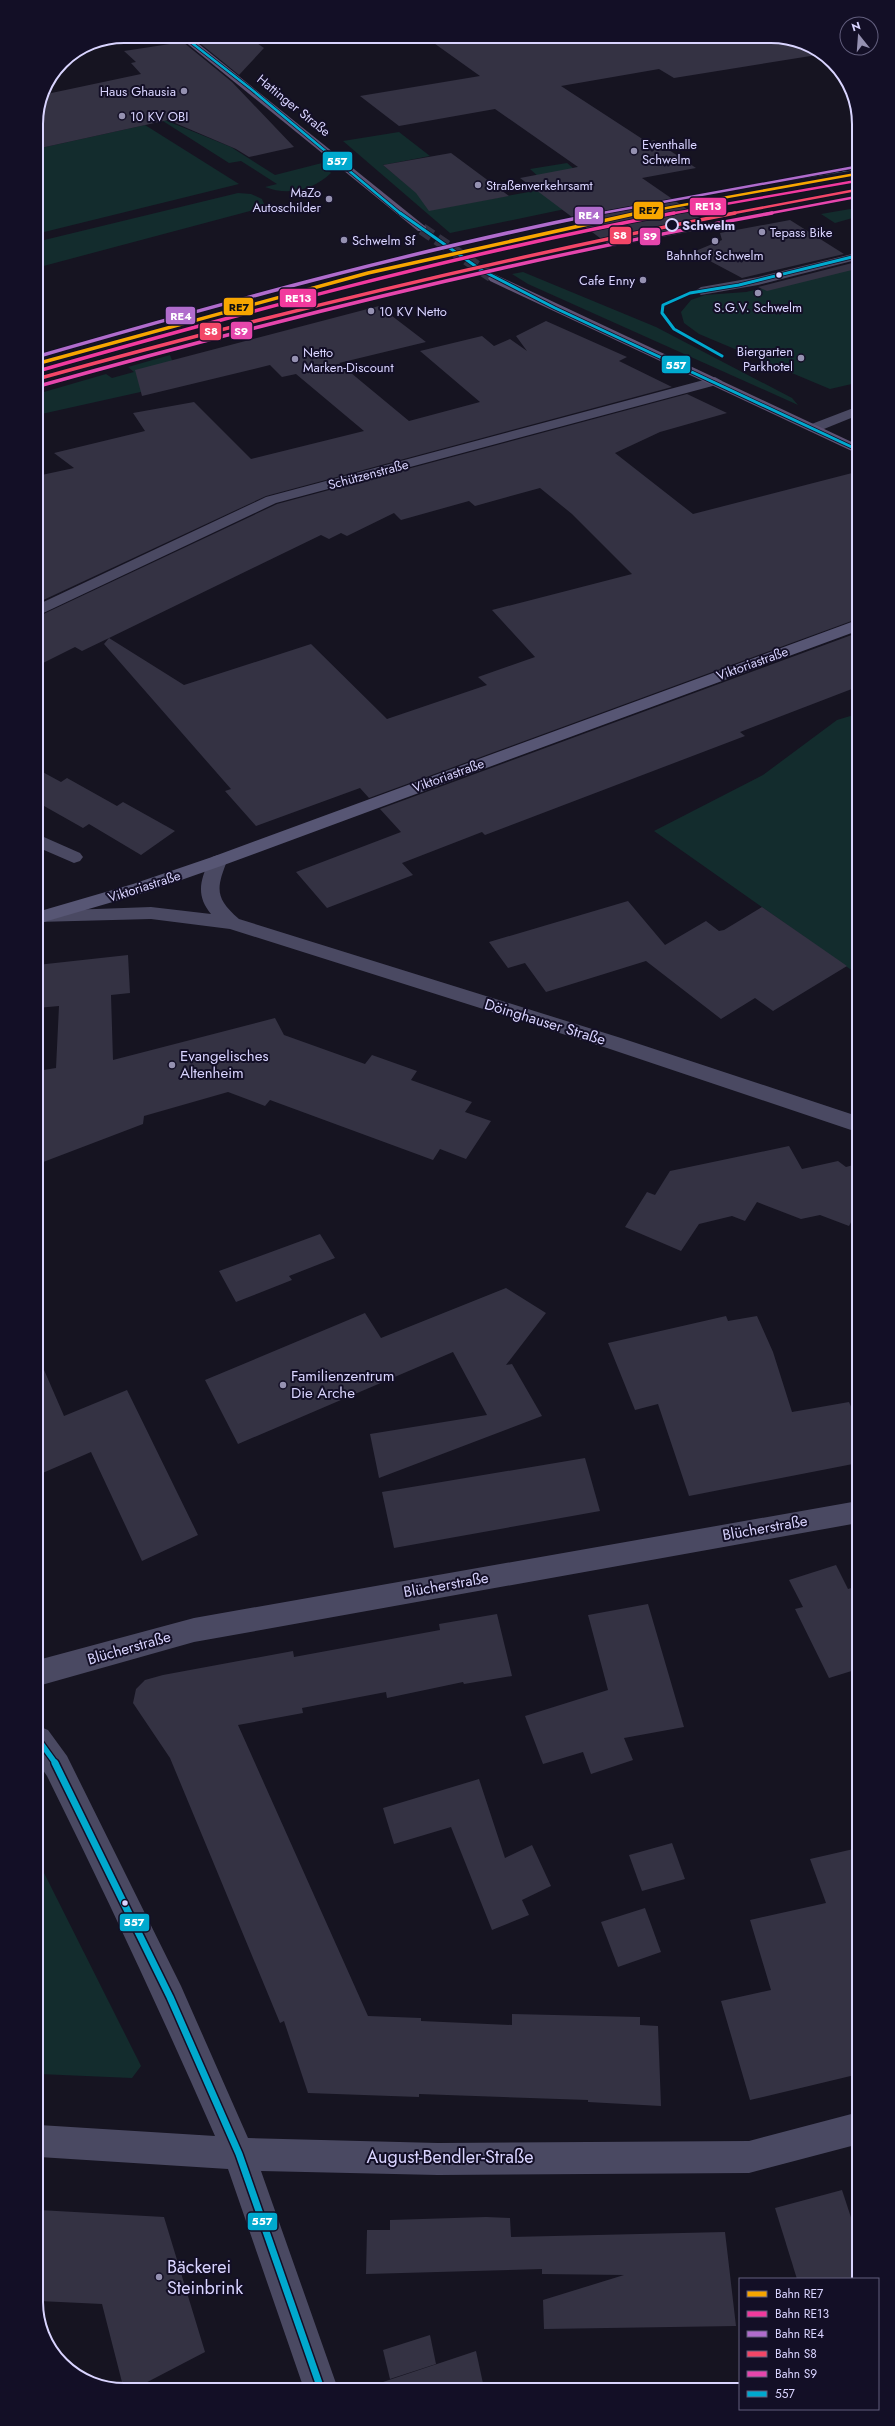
<svg xmlns="http://www.w3.org/2000/svg" width="895" height="2426" viewBox="0 0 895 2426" font-family="Jost,sans-serif">
<style>
.green{fill:#132c2d}
.building{fill:#343243;fill-rule:evenodd}
.lines{fill:none;stroke-linecap:round;stroke-linejoin:round}
.primary-tunnel{stroke:#333142;stroke-width:12;stroke-dasharray:12 6;stroke-linecap:butt}
.minor{fill:#4a4962;fill-rule:evenodd}
.secondary{fill:#575674;fill-rule:evenodd}
.primary{fill:#5e5373;fill-rule:evenodd}
.rail-casing{stroke:#43596b;stroke-width:2}
.rail{stroke:#130f26;stroke-width:1.5;stroke-dasharray:4;stroke-linecap:butt}
.bus-1-far3-casing{stroke:#130f26;stroke-width:4}
.bus-1-far2-casing{stroke:#130f26;stroke-width:4.5}
.bus-1-far1-casing{stroke:#130f26;stroke-width:8}
.bus-1-casing{stroke:#130f26;stroke-width:10}
.bus-1-far3{stroke:#00a9ce;stroke-width:2.5}
.bus-1-far2{stroke:#00a9ce;stroke-width:3}
.bus-1-far1{stroke:#00a9ce;stroke-width:5.5}
.bus-1{stroke:#00a9ce;stroke-width:7}
.rail-1-far1-casing{stroke:#130f26;stroke-width:4}
.rail-1-casing{stroke:#130f26;stroke-width:5}
.rail-2-far1-casing{stroke:#130f26;stroke-width:4}
.rail-2-casing{stroke:#130f26;stroke-width:5}
.rail-3-far1-casing{stroke:#130f26;stroke-width:4}
.rail-3-casing{stroke:#130f26;stroke-width:5}
.rail-4-far1-casing{stroke:#130f26;stroke-width:4}
.rail-4-casing{stroke:#130f26;stroke-width:5}
.rail-5-far1-casing{stroke:#130f26;stroke-width:4}
.rail-5-casing{stroke:#130f26;stroke-width:5}
.rail-1-far1{stroke:#f7a600;stroke-width:2.5}
.rail-1{stroke:#f7a600;stroke-width:3.5}
.rail-2-far1{stroke:#f13a9d;stroke-width:2.5}
.rail-2{stroke:#f13a9d;stroke-width:3.5}
.rail-3-far1{stroke:#b06ccc;stroke-width:2.5}
.rail-3{stroke:#b06ccc;stroke-width:3.5}
.rail-4-far1{stroke:#f34667;stroke-width:2.5}
.rail-4{stroke:#f34667;stroke-width:3.5}
.rail-5-far1{stroke:#e646ac;stroke-width:2.5}
.rail-5{stroke:#e646ac;stroke-width:3.5}
.poi-dot{fill:#9591b1;stroke:#130f26;stroke-width:1.5}
.stop-dot{fill:#130f26;stroke:#d9d4ff;stroke-width:2}
.bus-dot{fill:#d9d4ff;stroke:#130f26;stroke-width:1.5}
.labels{text-anchor:middle;stroke-width:4;stroke-linejoin:round;paint-order:stroke}
.far-poi-label{font-size:13px;fill:#d9d4ff;stroke:#130f26;text-anchor:start}
.far-street-label{font-size:13px;fill:#d9d4ff;stroke:#130f26}
.far-stop-label{font-size:13px;font-weight:bold;fill:#d9d4ff;stroke:#130f26;text-anchor:start}
.street-label{font-size:15px;fill:#d9d4ff;stroke:#130f26}
.poi-label{font-size:15px;fill:#d9d4ff;stroke:#130f26;text-anchor:start}
.near-street-label{font-size:18px;fill:#d9d4ff;stroke:#130f26}
.near-poi-label{font-size:18px;fill:#d9d4ff;stroke:#130f26;text-anchor:start}
.rim{fill:none;stroke:#d9d4ff;stroke-width:2}
.line-badge{stroke:#130f26;stroke-width:1.5}
.badge-label{font-size:11px;text-anchor:middle;font-weight:bold;fill:#fff}
.pale-badge-label{font-size:11px;text-anchor:middle;font-weight:bold;fill:#111}
</style>
<rect width="100%" height="100%" fill="#161421"/>
<g class="green">
<path d="M155,116l76,31 44,28 47,-12 9,10c-18,17 -43,23 -66,14l12,-3 -36,-23 -12,2z"/>
<polygon points="145,125 239,184 36,234 36,149"/>
<polygon points="399,132 430,156 383,165 436,209 551,188 530,169 567,163 573,168 592,164 613,199 450,233 343,141"/>
<polygon points="238,193 251,194 262,199 264,204 250,211 36,268 36,242"/>
<polygon points="856,208 856,217 835,223 821,214"/>
<polygon points="856,266 856,383 830,389 699,334 684,323 681,312 691,300 705,295 746,292"/>
<polygon points="523,272 656,327 792,398 798,405 528,284 512,274"/>
<polygon points="170,355 181,383 37,415 37,394 106,374 112,378 134,372 128,367"/>
<polygon points="857,714 857,974 654,831 763,775 837,720"/>
<polygon points="38,1861 141,2066 132,2078 39,2074"/>
</g>
<g class="building">
<polygon points="223,36 247,36 264,48 239,75 196,40"/>
<polygon points="424,36 777,36 823,54 674,78 659,69 561,86 647,142 654,140 696,168 642,178 713,227 612,247 520,178 578,167 495,109 399,126 360,96 480,76"/>
<polygon points="183,42 232,82 294,147 249,157 236,149 168,120 36,149 36,118 42,95 141,74 131,63 136,62 124,51"/>
<polygon points="451,153 509,196 429,211 416,193 383,165"/>
<polygon points="790,220 844,254 742,278 693,252 722,240 720,233"/>
<polygon points="856,262 856,269 767,291 758,287"/>
<polygon points="379,306 426,342 339,363 409,421 480,402 420,351 482,336 494,346 510,339 527,351 516,336 546,321 627,357 619,361 672,387 266,496 37,603 37,476 74,468 54,453 145,431 133,413 194,402 251,459 364,431 296,374 282,377 270,365 142,396 135,370"/>
<path d="M687,394l40,19 -67,19 -45,21 78,61 163,-42 1,147 -488,179 -9,-10 -104,38 -31,-35 6,-2 -127,-145 5,-6 -27,13 -7,-4 -38,19v-49l240,-113zM540,488l32,26 60,60 -140,36 43,47 -57,20 9,8 -100,34 -76,-75 -127,41 -75,-47 212,-103 8,4 12,-6 6,3 47,-23 7,7 68,-19 6,5z"/>
<polygon points="857,633 857,687 740,732 745,736 485,835 482,832 402,863 413,875 327,908 296,872 401,832 380,809"/>
<polygon points="37,769 61,782 67,778 117,806 123,802 175,831 141,855 89,824 83,828 37,802"/>
<polygon points="628,901 665,945 706,921 719,931 724,930 762,907 847,966 773,1011 755,998 721,1019 646,961 546,992 525,963 508,968 489,942"/>
<polygon points="128,955 130,993 111,995 113,1060 275,1018 284,1035 365,1064 372,1055 417,1071 411,1080 472,1102 465,1112 491,1121 466,1159 440,1149 433,1160 270,1100 265,1106 228,1092 144,1116 143,1124 38,1164 37,1071 56,1068 59,1006 37,1008 37,965"/>
<polygon points="789,1146 802,1169 838,1161 846,1167 857,1164 857,1211 849,1226 820,1215 801,1219 757,1202 745,1221 732,1216 699,1224 681,1251 625,1227 647,1192 655,1195 670,1171"/>
<polygon points="320,1234 335,1258 289,1276 292,1280 236,1302 219,1271"/>
<polygon points="506,1288 546,1313 506,1365 512,1364 542,1416 379,1478 370,1434 487,1415 453,1352 238,1444 205,1380 365,1313 381,1338"/>
<polygon points="726,1316 728,1321 757,1316 773,1352 792,1412 849,1402 858,1423 858,1463 689,1496 658,1404 635,1410 608,1343"/>
<polygon points="38,1356 64,1416 127,1390 198,1535 142,1561 91,1452 38,1475"/>
<polygon points="585,1458 600,1511 394,1548 382,1492"/>
<polygon points="836,1565 848,1589 858,1586 858,1669 829,1678 795,1609 803,1607 789,1580"/>
<polygon points="648,1604 684,1727 624,1738 633,1760 591,1774 583,1752 543,1764 525,1716 608,1690 588,1615"/>
<polygon points="497,1614 512,1676 464,1684 463,1682 387,1698 386,1692 302,1708 303,1713 238,1725 368,2016 421,2018 421,2021 512,2025 512,2014 640,2017 640,2025 658,2026 661,2106 588,2102 588,2100 419,2094 419,2097 308,2093 284,2021 280,2023 170,1758 133,1703 136,1689 145,1680 163,1675 293,1651 294,1657 440,1630 439,1624"/>
<polygon points="479,1779 505,1858 532,1845 551,1886 522,1900 529,1915 492,1930 451,1827 394,1844 383,1808"/>
<polygon points="672,1843 685,1879 642,1891 629,1855"/>
<polygon points="858,1848 859,2074 750,2100 721,2001 771,1990 750,1920 826,1903 810,1859"/>
<polygon points="645,1908 661,1952 618,1967 601,1922"/>
<polygon points="842,2190 859,2242 859,2279 797,2279 775,2208"/>
<polygon points="39,2210 164,2217 205,2352 132,2390 124,2390 102,2304 39,2301"/>
<polygon points="486,2217 510,2218 511,2237 725,2232 736,2326 544,2329 543,2300 624,2275 542,2274 542,2269 366,2274 367,2230 390,2230 390,2220"/>
<polygon points="430,2335 436,2364 390,2379 383,2350"/>
<polygon points="476,2351 484,2388 381,2389 380,2383"/>
</g>
<g class="lines">
<polyline class="primary-tunnel" points="422,229 494,278"/>
<g class="minor">
<polygon points="856,253 856,260 758,285 701,295 695,291 701,287 758,277"/>
<polygon points="715,377 722,381 720,384 276,503 37,616 37,605 266,497"/>
<polygon points="856,407 856,416 819,431 809,431 807,428 809,425"/>
<polygon points="37,834 80,853 83,857 80,861 74,863 37,847"/>
<path d="M218,855l6,2 3,4c-11,28 -12,37 12,58l382,119 236,78v16l-250,-84 -377,-119 -79,-10 -114,3v-10l4,-1 110,-4 60,7c-15,-18 -11,-33 -2,-53l3,-4z"/>
<polygon points="858,1501 858,1523 194,1642 38,1686 38,1660 194,1618"/>
<path d="M38,1726l10,4 19,26 114,230 67,152 190,5 311,-2 110,-29v32l-110,29 -311,2 -177,-4 77,218h-34l-76,-220 -189,-12v-32l176,11c-53,-121 -109,-241 -168,-360l-9,-13z"/>
</g>
<polygon class="secondary" points="857,620 857,631 224,865 147,892 37,924 37,912 133,884 212,857"/>
<g class="primary">
<polygon points="178,36 189,36 426,227 426,231 418,231"/>
<polygon points="494,274 856,444 856,453 490,281 488,278"/>
</g>
<g class="rail-casing">
<path id="rail" d="M36,356c168,-47 337,-93 508,-131 103,-22 207,-40 312,-56"/>
</g>
<use href="#rail" class="rail"/>
<g class="bus-1-far3-casing">
<polyline id="bus-1-far3" points="183,36 251,89 401,214"/>
</g>
<g class="bus-1-far2-casing">
<g id="bus-1-far2">
<polyline points="400,213 481,270 555,308 856,449"/>
<polyline points="722,356 674,329 662,313 663,305 690,293 739,285 856,256"/>
</g>
</g>
<g class="bus-1-far1-casing">
<polyline id="bus-1-far1" points="38,1739 56,1764"/>
</g>
<g class="bus-1-casing">
<polyline id="bus-1" points="55,1763 170,1997 239,2154 321,2389"/>
</g>
<use href="#bus-1-far3" class="bus-1-far3"/>
<use href="#bus-1-far2" class="bus-1-far2"/>
<use href="#bus-1-far1" class="bus-1-far1"/>
<use href="#bus-1" class="bus-1"/>
<g class="rail-1-far1-casing">
<polyline id="rail-1-far1" points="633,214 856,174"/>
</g>
<g class="rail-1-casing">
<polyline id="rail-1" points="36,364 368,273 638,213"/>
</g>
<g class="rail-2-far1-casing">
<polyline id="rail-2-far1" points="669,214 856,181"/>
</g>
<g class="rail-2-casing">
<path id="rail-2" d="M38,371c211,-60 421,-117 636,-158"/>
</g>
<g class="rail-3-far1-casing">
<polyline id="rail-3-far1" points="597,214 855,167"/>
</g>
<g class="rail-3-casing">
<path id="rail-3" d="M36,357c187,-54 375,-106 566,-144"/>
</g>
<g class="rail-4-far1-casing">
<polyline id="rail-4-far1" points="729,214 856,190"/>
</g>
<g class="rail-4-casing">
<path id="rail-4" d="M37,379c231,-64 463,-120 698,-166"/>
</g>
<g class="rail-5-far1-casing">
<polyline id="rail-5-far1" points="766,214 856,197"/>
</g>
<g class="rail-5-casing">
<path id="rail-5" d="M39,386c242,-68 486,-128 733,-173"/>
</g>
<use href="#rail-1-far1" class="rail-1-far1"/>
<use href="#rail-1" class="rail-1"/>
<use href="#rail-2-far1" class="rail-2-far1"/>
<use href="#rail-2" class="rail-2"/>
<use href="#rail-3-far1" class="rail-3-far1"/>
<use href="#rail-3" class="rail-3"/>
<use href="#rail-4-far1" class="rail-4-far1"/>
<use href="#rail-4" class="rail-4"/>
<use href="#rail-5-far1" class="rail-5-far1"/>
<use href="#rail-5" class="rail-5"/>
</g>
<g class="poi-dot">
<circle cx="184" cy="91" r="4"/>
<circle cx="122" cy="116" r="4"/>
<circle cx="634" cy="151" r="4"/>
<circle cx="478" cy="185" r="4"/>
<circle cx="329" cy="199" r="4"/>
<circle cx="762" cy="232" r="4"/>
<circle cx="344" cy="240" r="4"/>
<circle cx="715" cy="241" r="4"/>
<circle cx="643" cy="280" r="4"/>
<circle cx="758" cy="293" r="4"/>
<circle cx="371" cy="311" r="4"/>
<circle cx="801" cy="358" r="4"/>
<circle cx="295" cy="359" r="4"/>
<circle cx="172" cy="1065" r="4"/>
<circle cx="283" cy="1385" r="4"/>
<circle cx="159" cy="2277" r="4"/>
</g>
<circle class="stop-dot" cx="672" cy="225" r="6"/>
<g class="bus-dot">
<circle cx="779" cy="275" r="3.5"/>
<circle cx="125" cy="1903" r="3.5"/>
</g>
<g class="labels">
<g class="far-poi-label">
<text x="176" y="96" text-anchor="end">Haus Ghausia</text>
<text x="130" y="121">10 KV OBI</text>
<text x="642" y="149">Eventhalle<tspan x="642" dy="15">Schwelm</tspan></text>
<text x="486" y="190">Straßenverkehrsamt</text>
<text x="321" y="197" text-anchor="end">MaZo<tspan x="321" dy="15">Autoschilder</tspan></text>
<text x="770" y="237">Tepass Bike</text>
<text x="352" y="245">Schwelm Sf</text>
<text x="715" y="260" text-anchor="middle">Bahnhof Schwelm</text>
<text x="635" y="285" text-anchor="end">Cafe Enny</text>
<text x="758" y="312" text-anchor="middle">S.G.V. Schwelm</text>
<text x="379" y="316">10 KV Netto</text>
<text x="793" y="356" text-anchor="end">Biergarten<tspan x="793" dy="15">Parkhotel</tspan></text>
<text x="303" y="357">Netto<tspan x="303" dy="15">Marken-Discount</tspan></text>
</g>
<g class="far-street-label">
<text transform="translate(294 105) rotate(39)" y="5">Hattinger Straße</text>
<text transform="translate(368 474) rotate(-15)" y="5">Schützenstraße</text>
<text transform="translate(752 663) rotate(-20)" y="5">Viktoriastraße</text>
<text transform="translate(448 775) rotate(-20)" y="5">Viktoriastraße</text>
<text transform="translate(144 886) rotate(-18)" y="5">Viktoriastraße</text>
</g>
<g class="far-stop-label">
<text x="682" y="230">Schwelm</text>
</g>
<g class="street-label">
<text transform="translate(545 1022) rotate(17)" y="5">Döinghauser Straße</text>
<text transform="translate(765 1528) rotate(-10)" y="5">Blücherstraße</text>
<text transform="translate(446 1585) rotate(-10)" y="5">Blücherstraße</text>
<text transform="translate(129 1648) rotate(-16)" y="5">Blücherstraße</text>
</g>
<g class="poi-label">
<text x="180" y="1061">Evangelisches<tspan x="180" dy="17">Altenheim</tspan></text>
<text x="291" y="1381">Familienzentrum<tspan x="291" dy="17">Die Arche</tspan></text>
</g>
<g class="near-street-label">
<text x="450" y="2163">August-Bendler-Straße</text>
</g>
<g class="near-poi-label">
<text x="167" y="2273">Bäckerei<tspan x="167" dy="21">Steinbrink</tspan></text>
</g>
</g>
<path d="M0 0H895V2426H0ZM124 43H771A81 81 0 0 1 852 124V2302A81 81 0 0 1 771 2383H124A81 81 0 0 1 43 2302V124A81 81 0 0 1 124 43Z" fill="#130f26" fill-rule="evenodd"/>
<path class="rim" d="M124 43H771A81 81 0 0 1 852 124V2302A81 81 0 0 1 771 2383H124A81 81 0 0 1 43 2302V124A81 81 0 0 1 124 43Z"/>
<g class="line-badge">
<rect x="322" y="151" width="31" height="20" rx="4" fill="#00a9ce"/>
<rect x="689" y="197" width="38" height="19" rx="4" fill="#f13a9d"/>
<rect x="633" y="201" width="31" height="19" rx="4" fill="#f7a600"/>
<rect x="574" y="206" width="30" height="19" rx="4" fill="#b06ccc"/>
<rect x="609" y="226" width="23" height="19" rx="4" fill="#f34667"/>
<rect x="639" y="227" width="22" height="19" rx="4" fill="#e646ac"/>
<rect x="279" y="288" width="38" height="20" rx="4" fill="#f13a9d"/>
<rect x="223" y="297" width="31" height="19" rx="4" fill="#f7a600"/>
<rect x="165" y="306" width="31" height="19" rx="4" fill="#b06ccc"/>
<rect x="230" y="321" width="23" height="19" rx="4" fill="#e646ac"/>
<rect x="199" y="322" width="23" height="19" rx="4" fill="#f34667"/>
<rect x="661" y="355" width="30" height="19" rx="4" fill="#00a9ce"/>
<rect x="119" y="1913" width="31" height="19" rx="4" fill="#00a9ce"/>
<rect x="247" y="2212" width="31" height="19" rx="4" fill="#00a9ce"/>
</g>
<g class="badge-label">
<text x="337" y="165">557</text>
<text x="708" y="210">RE13</text>
<text x="589" y="219">RE4</text>
<text x="620" y="239">S8</text>
<text x="650" y="240">S9</text>
<text x="298" y="302">RE13</text>
<text x="181" y="320">RE4</text>
<text x="241" y="335">S9</text>
<text x="211" y="335">S8</text>
<text x="676" y="369">557</text>
<text x="134" y="1926">557</text>
<text x="262" y="2225">557</text>
</g>
<g class="pale-badge-label">
<text x="649" y="214">RE7</text>
<text x="239" y="311">RE7</text>
</g>
<rect x="739" y="2278" width="140" height="132" fill="#130f26" stroke="#625e7d"/>
<rect x="747" y="2291" width="20" height="6" fill="#f7a600" stroke="#625e7d"/>
<text x="775" y="2298" font-size="12" fill="#d9d4ff">Bahn RE7</text>
<rect x="747" y="2311" width="20" height="6" fill="#f13a9d" stroke="#625e7d"/>
<text x="775" y="2318" font-size="12" fill="#d9d4ff">Bahn RE13</text>
<rect x="747" y="2331" width="20" height="6" fill="#b06ccc" stroke="#625e7d"/>
<text x="775" y="2338" font-size="12" fill="#d9d4ff">Bahn RE4</text>
<rect x="747" y="2351" width="20" height="6" fill="#f34667" stroke="#625e7d"/>
<text x="775" y="2358" font-size="12" fill="#d9d4ff">Bahn S8</text>
<rect x="747" y="2371" width="20" height="6" fill="#e646ac" stroke="#625e7d"/>
<text x="775" y="2378" font-size="12" fill="#d9d4ff">Bahn S9</text>
<rect x="747" y="2391" width="20" height="6" fill="#00a9ce" stroke="#625e7d"/>
<text x="775" y="2398" font-size="12" fill="#d9d4ff">557</text>
<g transform="translate(859 36) rotate(343)"><circle r="19" fill="#130f26" stroke="#625e7d"/>
<path d="M0-3L7 15L0 10L-7 15Z" fill="#9591b1"/>
<text y="-6" font-size="11" font-weight="bold" text-anchor="middle" fill="#d9d4ff">N</text>
</g>
</svg>
